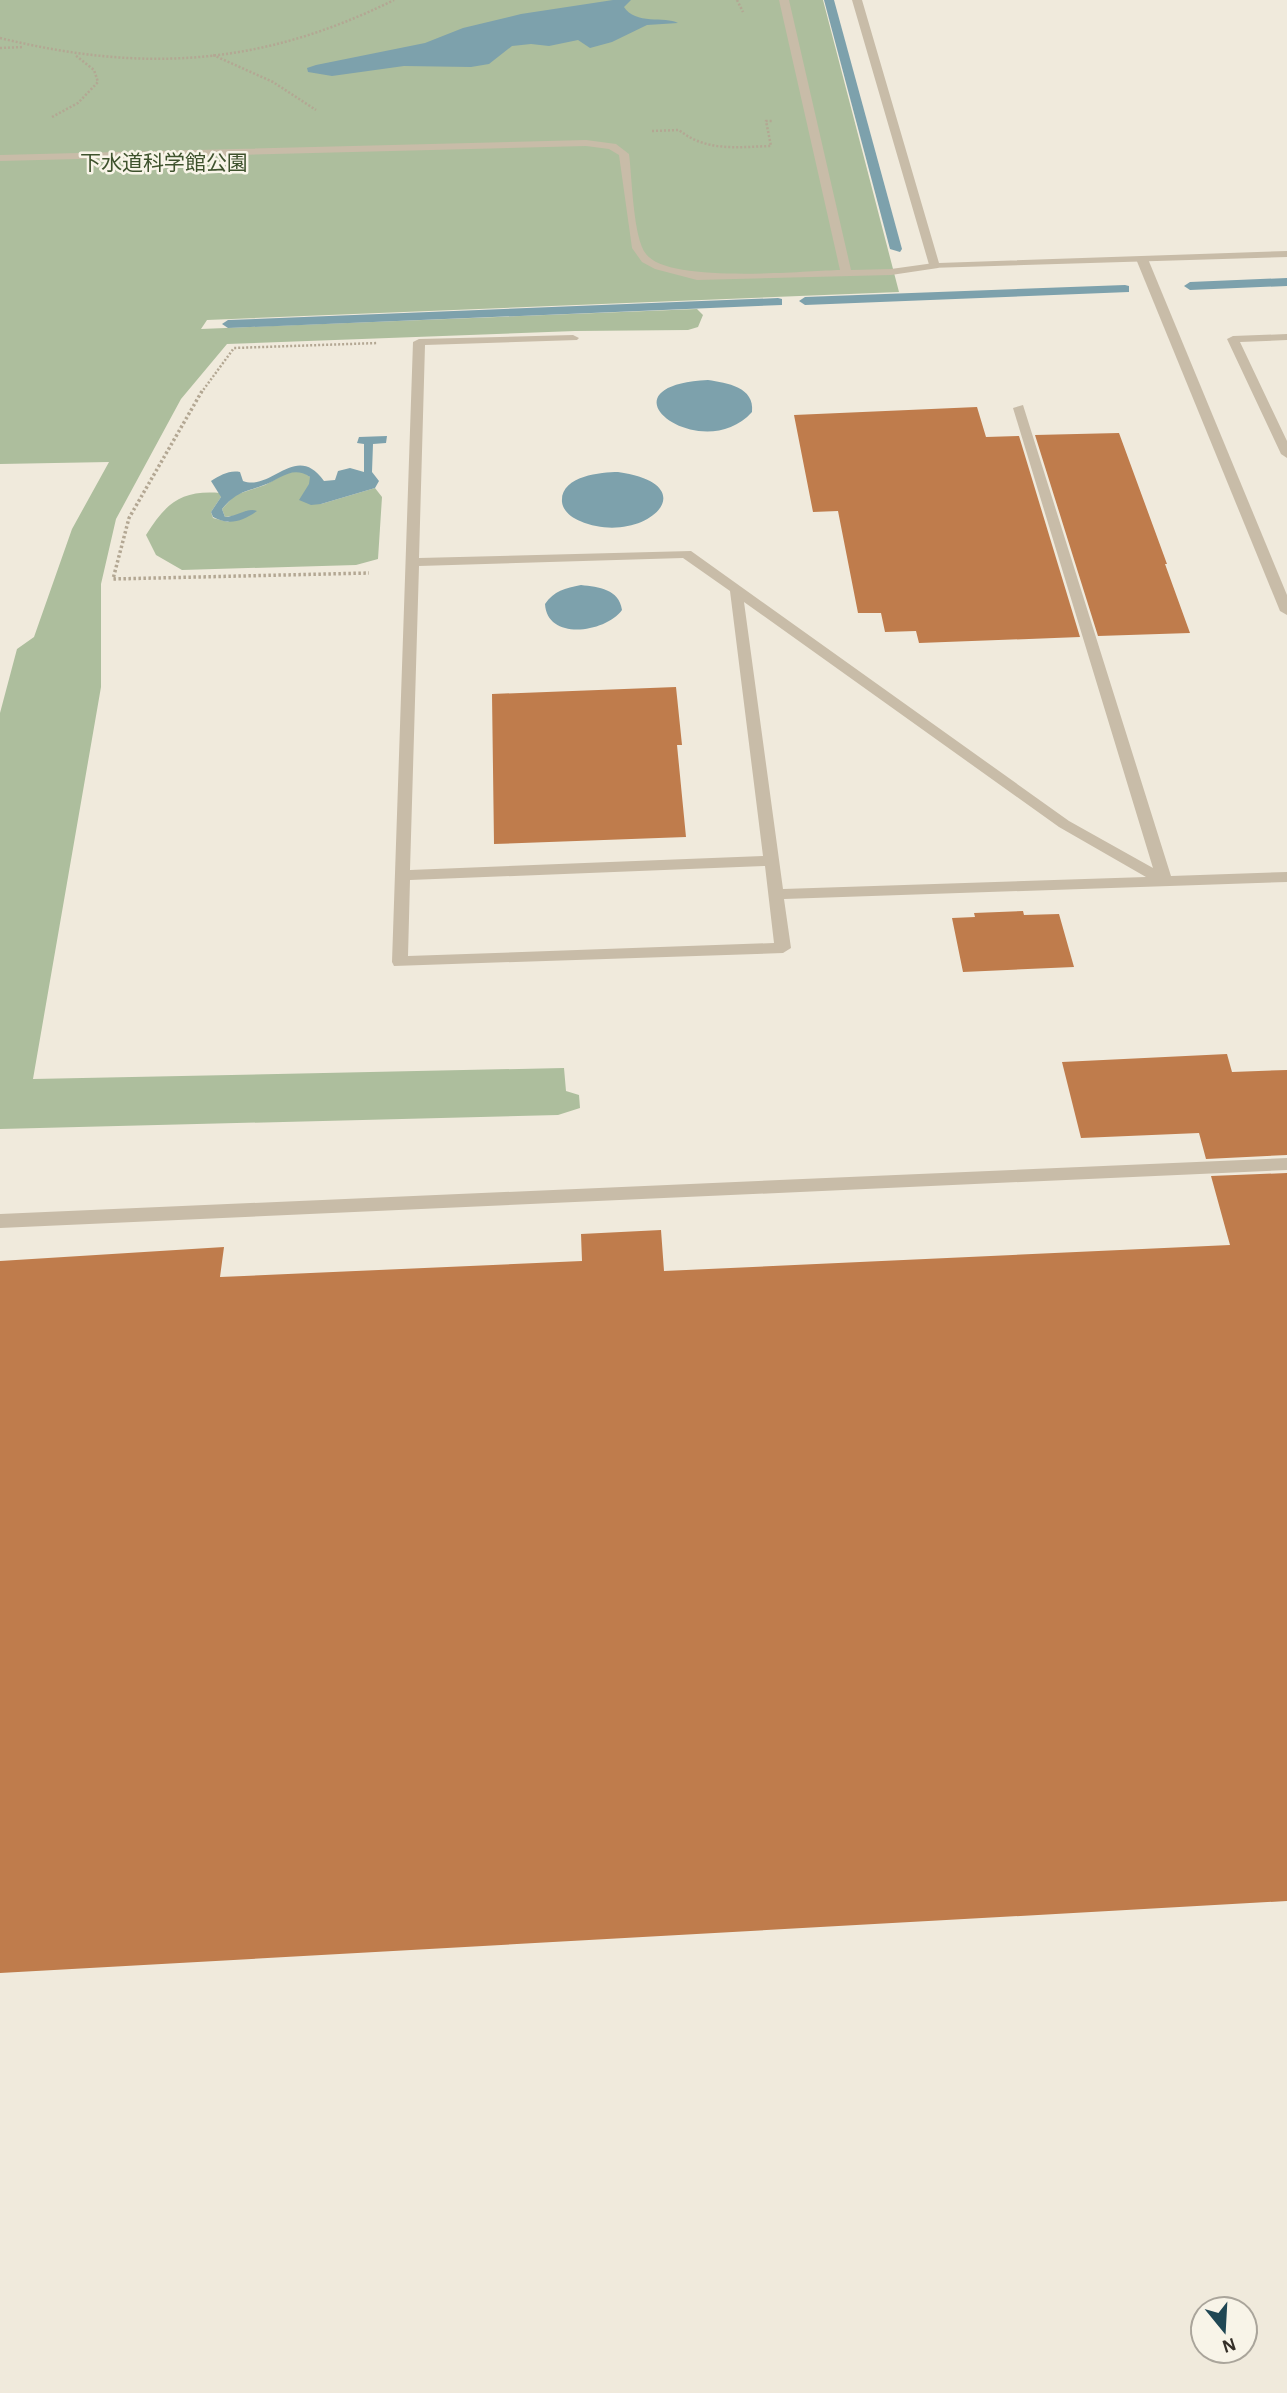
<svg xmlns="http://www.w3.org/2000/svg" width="1287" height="2393" viewBox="0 0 1287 2393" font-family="'Alegreya Sans','Noto Sans JP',sans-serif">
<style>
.green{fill:#adbe9d}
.water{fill:#7da1ac}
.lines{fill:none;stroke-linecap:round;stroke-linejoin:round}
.stream{fill:#7da1ac;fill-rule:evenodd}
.building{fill:#bf7c4c}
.path-far1{stroke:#b3a793;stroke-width:2.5;stroke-dasharray:2 2;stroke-linecap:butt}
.path{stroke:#b3a793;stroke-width:3.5;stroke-dasharray:2.5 2.5;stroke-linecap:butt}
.service{fill:#c8bca8;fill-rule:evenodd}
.minor{fill:#c8bca8;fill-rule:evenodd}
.labels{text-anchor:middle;stroke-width:5;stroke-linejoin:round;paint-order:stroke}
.far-park-label{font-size:21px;fill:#3e522d;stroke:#f8f4e8}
</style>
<rect width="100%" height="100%" fill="#f0eadc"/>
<g class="green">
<polygon points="0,0 823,0 899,292 207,320 201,329 697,309 703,315 698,327 688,330 575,331 227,344 181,399 116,519 101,584 101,687 33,1079 564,1068 566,1091 579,1095 580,1108 558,1115 0,1129 0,713 17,649 34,637 72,529 109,462 0,464"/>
<path d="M290,471h12l8,6v7l11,20 54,-16 7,9 -4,62 -22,6 -174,5 -26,-15 -10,-20c20,-32 35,-45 74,-42l1,4 -10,15 2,6 15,4 21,-13 -10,6 -14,2 -3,-8 13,-14 30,-10z"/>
</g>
<g class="water">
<path d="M613,0h18l-7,7c11,18 41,9 54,16l-31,2 -35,17 -22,6 -12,-8 -29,6 -18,-2 -19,2 -23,18 -18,3 -67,-1 -72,10 -24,-4 -1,-4 9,-3 109,-22 38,-15 58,-14z"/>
<path d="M708,380c19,3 47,7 44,32 -50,56 -160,-26 -44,-32z"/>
<path d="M387,436l-1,7 -13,1 -1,28 7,9 -4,7 -54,16 -10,1 -12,-5 10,-16 1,-7c-18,-12 -29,2 -46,8 -21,8 -26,6 -42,24l3,8c11,0 23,-10 32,-6 -14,10 -28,15 -44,6l-2,-5 10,-15 -10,-16c10,-6 18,-11 29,-9l3,9c28,11 53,-40 81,0l11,-1 3,-9 12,-3 14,4v-28l-7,-1 2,-6z"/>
<path d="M618,472c93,13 24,76 -38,49 -8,-3 -17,-10 -18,-19 -2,-26 39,-30 56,-30z"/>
<path d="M581,585c18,2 38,4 41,25 -17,23 -75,31 -77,-6 9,-13 20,-16 36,-19z"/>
</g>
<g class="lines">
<g class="stream">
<polygon points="824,0 834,0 902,249 900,252 890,249"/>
<polygon points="1287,278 1287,286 1190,290 1184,286 1190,282"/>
<polygon points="1125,285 1129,286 1129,292 805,305 799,301 805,297"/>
<polygon points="778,298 782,299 782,305 228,328 222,324 228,320"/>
</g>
</g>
<g class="building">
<polygon points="977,407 986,437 1019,436 1080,637 919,643 916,631 885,632 881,613 858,613 838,511 813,512 794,415"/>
<polygon points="1119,433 1167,564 1165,564 1190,633 1098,636 1035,435"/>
<polygon points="676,687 682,745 677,745 686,837 494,844 492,694"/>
<polygon points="1023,911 1024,915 1059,914 1074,967 963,972 952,918 975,917 974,913"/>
<polygon points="1227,1054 1232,1072 1287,1070 1287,1155 1206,1159 1199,1133 1081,1138 1062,1062"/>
<polygon points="1287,1173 1287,1901 0,1973 0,1261 224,1247 220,1277 582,1261 581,1234 661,1230 664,1271 1230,1245 1211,1176"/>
</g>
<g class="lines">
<g class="path-far1">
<polyline points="737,0 743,12"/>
<path d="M0,38c143,35 261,28 394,-38"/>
<polyline points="0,48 24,47"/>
<polyline points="213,55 273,82 316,110"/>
<polyline points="52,117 78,103 98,82 94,70 75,55"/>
<path d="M652,131l27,-1c27,22 59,17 92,16l-5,-25h6"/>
<polyline points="201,393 234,348 378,343"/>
</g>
<polyline class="path" points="202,391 129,518 113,579 369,573"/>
<g class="service">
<path d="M779,0h10l62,270 40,-1 43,-6 6,3 -2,2 -47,7 -194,5 -42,-11 -13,-7 -10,-14 -13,-93 -10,-6 -23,-3 -586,15v-6l586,-15 30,4 13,10c3,22 4,84 17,100 22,30 156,17 194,16z"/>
<polygon points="1142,256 1148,259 1287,595 1287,615 1280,611 1136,259"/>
<polygon points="1287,334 1287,340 1240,342 1287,441 1287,458 1281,454 1227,339 1233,336"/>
<path d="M573,335l6,3 -2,2 -152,5 -6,213 272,-7 378,270 84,47 -140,-460 10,-3 148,471 116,-4v10l-503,17 7,49 -8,5 -389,13 -2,-4 21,-620 6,-3zM683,558l47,33 33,265 -353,14 9,-304zM744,602l315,225 87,50 -363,12zM765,866l9,77 -366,13 2,-76z"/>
<polygon points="1287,1158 1287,1170 0,1228 0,1214"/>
</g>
<polygon class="minor" points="852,0 862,0 939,263 1287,251 1287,257 930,268"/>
</g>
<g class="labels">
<g class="far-park-label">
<text x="164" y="170">下水道科学館公園</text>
</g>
</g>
<g transform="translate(1224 2330) rotate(162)"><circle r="33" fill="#f8f4e8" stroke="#aaa59b" stroke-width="2"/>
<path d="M0-5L12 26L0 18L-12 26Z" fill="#204754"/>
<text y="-10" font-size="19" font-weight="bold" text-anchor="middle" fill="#352f28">N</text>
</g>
</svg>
